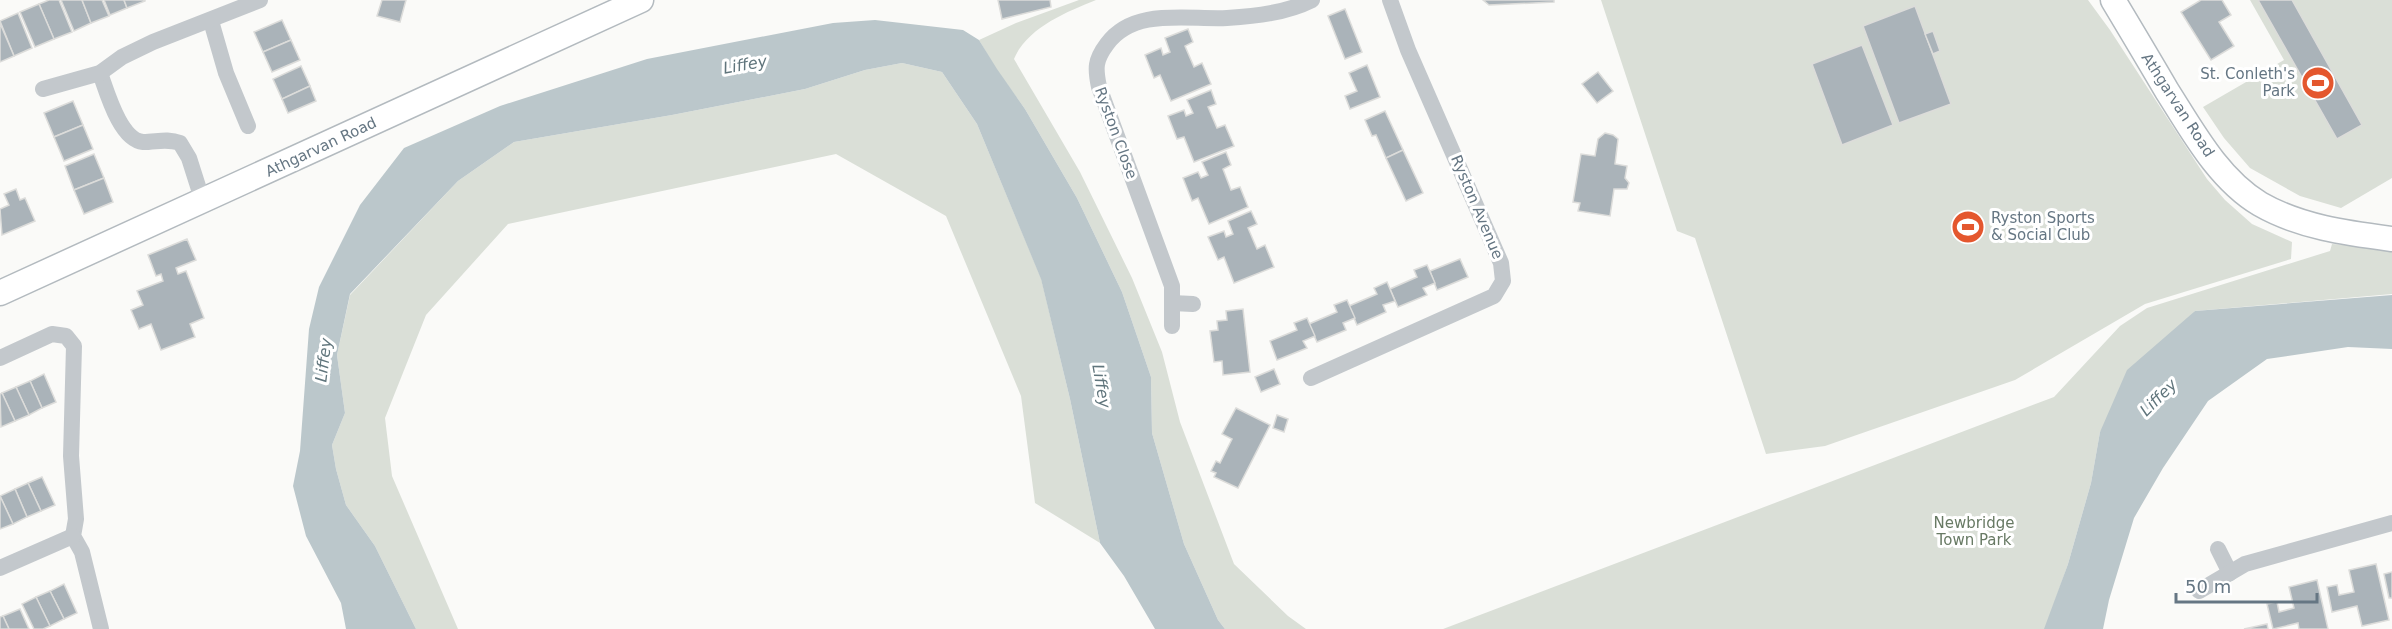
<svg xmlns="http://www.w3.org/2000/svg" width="2392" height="629" viewBox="0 0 2392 629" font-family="'DejaVu Sans',sans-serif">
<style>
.green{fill:#dadfd7}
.water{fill:#bbc7cb}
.building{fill:#aab3b9;stroke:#dcdcda;stroke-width:1.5}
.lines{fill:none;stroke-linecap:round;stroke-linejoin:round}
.secondary-casing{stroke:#b3babf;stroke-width:27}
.street{stroke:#c3c8cc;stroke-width:16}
.secondary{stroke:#fff;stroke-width:24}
.labels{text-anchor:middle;stroke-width:6;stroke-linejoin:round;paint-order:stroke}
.poi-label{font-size:15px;fill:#657683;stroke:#fff;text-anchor:end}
.street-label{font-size:15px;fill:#657683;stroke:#fff}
.park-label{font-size:15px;fill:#687a64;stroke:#fff}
.water-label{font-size:16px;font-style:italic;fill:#60757c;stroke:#fff}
</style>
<rect width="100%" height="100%" fill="#fafaf8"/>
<g class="green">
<path d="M1079,0h17c-30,12 -69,28 -82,59l66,113 52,106 30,74 18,70 54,142 54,52 18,13h-81l-7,-9 -34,-76 -32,-111 -1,-56 -29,-85 -45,-94 -52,-89 -29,-40 -17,-29 37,-17z"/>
<polygon points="1601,0 2088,0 2110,30 2207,179 2225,200 2252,224 2292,242 2291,259 2145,304 2015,380 1825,446 1766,454 1695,238 1677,231"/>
<polygon points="2250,0 2392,0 2392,178 2341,208 2300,196 2250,168 2224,138 2203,107 2284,60"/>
<polygon points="902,63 942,72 977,124 1041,278 1070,399 1100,543 1035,503 1021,396 946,216 836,154 508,224 426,315 385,418 392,476 458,629 416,629 375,546 346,505 336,469 332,445 345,413 337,355 350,295 458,181 514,142 672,115 805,89 865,70"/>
<polygon points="2332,244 2392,248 2392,294 2195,311 2100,432 2091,483 2068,564 2045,629 1443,629 2054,397 2120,326 2147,308 2330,251"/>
</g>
<g class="water">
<polygon points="875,20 963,30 979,40 997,69 1025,109 1077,198 1122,292 1151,377 1152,433 1184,544 1218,620 1225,629 1155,629 1124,576 1100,543 1070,399 1041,279 977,124 942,72 902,63 865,70 805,89 672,115 514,142 458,181 350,294 337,355 345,413 332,445 336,469 346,505 375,546 416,629 346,629 341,603 306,536 293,486 300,451 309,329 319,287 360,205 404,148 500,106 647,59 833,23"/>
<polygon points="2392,295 2392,349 2348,347 2267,359 2208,401 2163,468 2134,518 2109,600 2103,629 2044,629 2068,564 2091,483 2100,432 2127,370 2195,311"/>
</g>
<g class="building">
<polygon points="49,0 59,0 72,32 54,39 39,4"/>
<polygon points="61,0 82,0 91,23 74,31"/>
<polygon points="82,0 102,0 109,16 91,23"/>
<polygon points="104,0 124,0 127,8 110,15"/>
<polygon points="124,0 145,0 145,1 127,8"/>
<polygon points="382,0 406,0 400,22 377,16"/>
<polygon points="998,0 1050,0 1051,7 1002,19"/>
<polygon points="1483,0 1554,0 1554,2 1489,5"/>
<polygon points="2201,0 2222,0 2231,15 2219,22 2234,46 2211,60 2181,12"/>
<polygon points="2258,0 2292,0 2362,125 2337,139"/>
<polygon points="39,4 54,39 35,47 20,12"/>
<polygon points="1915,6 1951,104 1899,123 1863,26"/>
<polygon points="1345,9 1362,52 1345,59 1328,16"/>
<polygon points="18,13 32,48 14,56 0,21"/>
<polygon points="282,20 291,40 263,52 254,32"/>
<polygon points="0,23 14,56 0,62"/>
<polygon points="1188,29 1193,42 1185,46 1194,67 1202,63 1211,84 1171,101 1160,75 1154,78 1145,55 1161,48 1163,55 1170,52 1165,38"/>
<polygon points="1933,31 1940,51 1933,54 1925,34"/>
<polygon points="291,40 300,60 272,72 263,52"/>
<polygon points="1862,45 1893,125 1842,145 1812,64"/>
<polygon points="1367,65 1380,97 1350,109 1345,96 1357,91 1349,73"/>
<polygon points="301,66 310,86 282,99 273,79"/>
<polygon points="1598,72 1613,91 1597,103 1582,84"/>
<polygon points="310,86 316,101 288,113 282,99"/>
<polygon points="1211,90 1216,104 1208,107 1217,128 1225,125 1234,146 1194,162 1184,137 1177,139 1168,116 1184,110 1186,116 1193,113 1187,100"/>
<polygon points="73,101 83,125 54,137 44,113"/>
<polygon points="1385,111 1403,150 1386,158 1376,135 1372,136 1365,120"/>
<polygon points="83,125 93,149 64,161 54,137"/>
<polygon points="1605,133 1613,135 1618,139 1615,164 1627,166 1625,178 1629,183 1627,189 1614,189 1610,216 1578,211 1580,203 1573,202 1581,154 1595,156 1598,139"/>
<polygon points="1403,150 1423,193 1406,201 1386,158"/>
<polygon points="1226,152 1231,165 1223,169 1231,190 1240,187 1248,207 1209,224 1198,198 1192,201 1183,178 1198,172 1201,178 1208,175 1202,162"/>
<polygon points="94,154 104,178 74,190 65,166"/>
<polygon points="104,178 113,202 84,214 74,190"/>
<polygon points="16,189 20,200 25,198 35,221 2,235 0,209 9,205 4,194"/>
<polygon points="1251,211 1257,224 1248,228 1257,249 1265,245 1274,267 1234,283 1224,257 1218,260 1208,237 1224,231 1226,237 1233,234 1228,221"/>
<polygon points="187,239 196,260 176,268 178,274 186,271 204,318 190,324 195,337 161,350 151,324 139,329 131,310 143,305 137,291 163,281 161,274 156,276 148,255"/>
<polygon points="1460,259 1468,277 1437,290 1430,271"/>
<polygon points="1427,265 1435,283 1423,288 1427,295 1398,307 1390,289 1417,277 1414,270"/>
<polygon points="1387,282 1395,301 1383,305 1386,312 1357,325 1349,306 1377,294 1374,288"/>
<polygon points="1347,300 1355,318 1343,323 1346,330 1317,342 1309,324 1337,312 1334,305"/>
<polygon points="1243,309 1250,372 1223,375 1222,361 1214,362 1210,331 1218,330 1217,321 1227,320 1226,311"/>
<polygon points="1307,318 1315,336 1303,341 1307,348 1277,360 1270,341 1297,330 1294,323"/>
<polygon points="1274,369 1280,384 1261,392 1255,377"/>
<polygon points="44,374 56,402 42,408 30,381"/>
<polygon points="30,381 42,408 29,415 16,387"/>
<polygon points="16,387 29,415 15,421 2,393"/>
<polygon points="2,393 15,421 1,427 0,394"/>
<polygon points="1236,408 1270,425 1238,488 1214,477 1216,473 1211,471 1216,461 1220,463 1232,439 1222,434"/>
<polygon points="1277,415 1288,419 1284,432 1273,428"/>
<polygon points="42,477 55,505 41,511 28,483"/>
<polygon points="28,483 41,511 27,517 15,489"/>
<polygon points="15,489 27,517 13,524 0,496"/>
<polygon points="0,496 13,524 0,529"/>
<polygon points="2376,564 2389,620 2362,626 2357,606 2332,612 2327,587 2337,585 2339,595 2354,592 2349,570"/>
<polygon points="2392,572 2392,598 2389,598 2384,574"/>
<polygon points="2317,580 2328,629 2299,629 2298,623 2273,629 2267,604 2277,602 2279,612 2294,608 2289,587"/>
<polygon points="64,584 77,613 64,619 50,591"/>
<polygon points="50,591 64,619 50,626 36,597"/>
<polygon points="36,597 50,626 43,629 34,629 22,604"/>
<polygon points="20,609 29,629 9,629 3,616"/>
<polygon points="3,616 9,629 0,629 0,617"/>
<polygon points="2267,624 2268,629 2244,629"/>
</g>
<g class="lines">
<g class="secondary-casing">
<g id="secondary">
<path d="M2113,0c18,30 36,60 54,91 25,39 51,88 93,113 40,23 86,29 132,35"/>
<polyline points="0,293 641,0"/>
</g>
</g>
<g class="street">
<polyline points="211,21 226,73 248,126"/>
<path d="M100,73c7,19 20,67 43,69 14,0 24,-4 37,1l9,15 14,44"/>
<polyline points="43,89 100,73 122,57 153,42 260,0"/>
<polyline points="1172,303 1193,304"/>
<path d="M1172,326v-40l-73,-199c-4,-19 -4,-27 8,-43 27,-37 81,-24 120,-26 29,-2 59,-5 85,-18"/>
<polyline points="0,358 52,334 66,336 74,346 71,456 76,519 73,536 82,552 101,629"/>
<polyline points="1311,378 1494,296 1503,281 1501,263 1408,50 1390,0"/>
<polyline points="2218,549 2230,573"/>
<polyline points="0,568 73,536"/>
<polyline points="2199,591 2245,564 2392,523"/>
</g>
<use href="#secondary" class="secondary"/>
</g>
<defs>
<g id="stadium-disc" transform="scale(1.725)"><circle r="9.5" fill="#e4572e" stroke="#fff"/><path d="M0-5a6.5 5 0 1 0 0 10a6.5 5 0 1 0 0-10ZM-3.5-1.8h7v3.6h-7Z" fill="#fff"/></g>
</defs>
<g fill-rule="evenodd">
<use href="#stadium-disc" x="2318" y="83"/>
<use href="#stadium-disc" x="1968" y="227"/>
</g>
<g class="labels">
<g class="poi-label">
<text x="2295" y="79">St. Conleth's<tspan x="2295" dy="17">Park</tspan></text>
<text x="1991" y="223" text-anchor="start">Ryston Sports<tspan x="1991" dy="17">&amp; Social Club</tspan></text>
</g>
<g class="street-label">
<text transform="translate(2178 105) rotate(57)" y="5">Athgarvan Road</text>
<text transform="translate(1116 133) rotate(70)" y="5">Ryston Close</text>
<text transform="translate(321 147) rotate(-25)" y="5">Athgarvan Road</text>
<text transform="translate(1477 207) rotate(67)" y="5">Ryston Avenue</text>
</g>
<g class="park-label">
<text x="1974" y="528">Newbridge<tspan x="1974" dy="17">Town Park</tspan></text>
</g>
<g class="water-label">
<text transform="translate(745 64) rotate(-10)" y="6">Liffey</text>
<text transform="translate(323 360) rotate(-83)" y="6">Liffey</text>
<text transform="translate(1102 386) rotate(80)" y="6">Liffey</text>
<text transform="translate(2158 397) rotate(-45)" y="6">Liffey</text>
</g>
</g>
<path d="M2176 593v9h141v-9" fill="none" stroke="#657683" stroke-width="3"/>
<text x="2185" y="593" font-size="18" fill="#657683" stroke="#ffffff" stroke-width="4.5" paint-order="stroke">50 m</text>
</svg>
